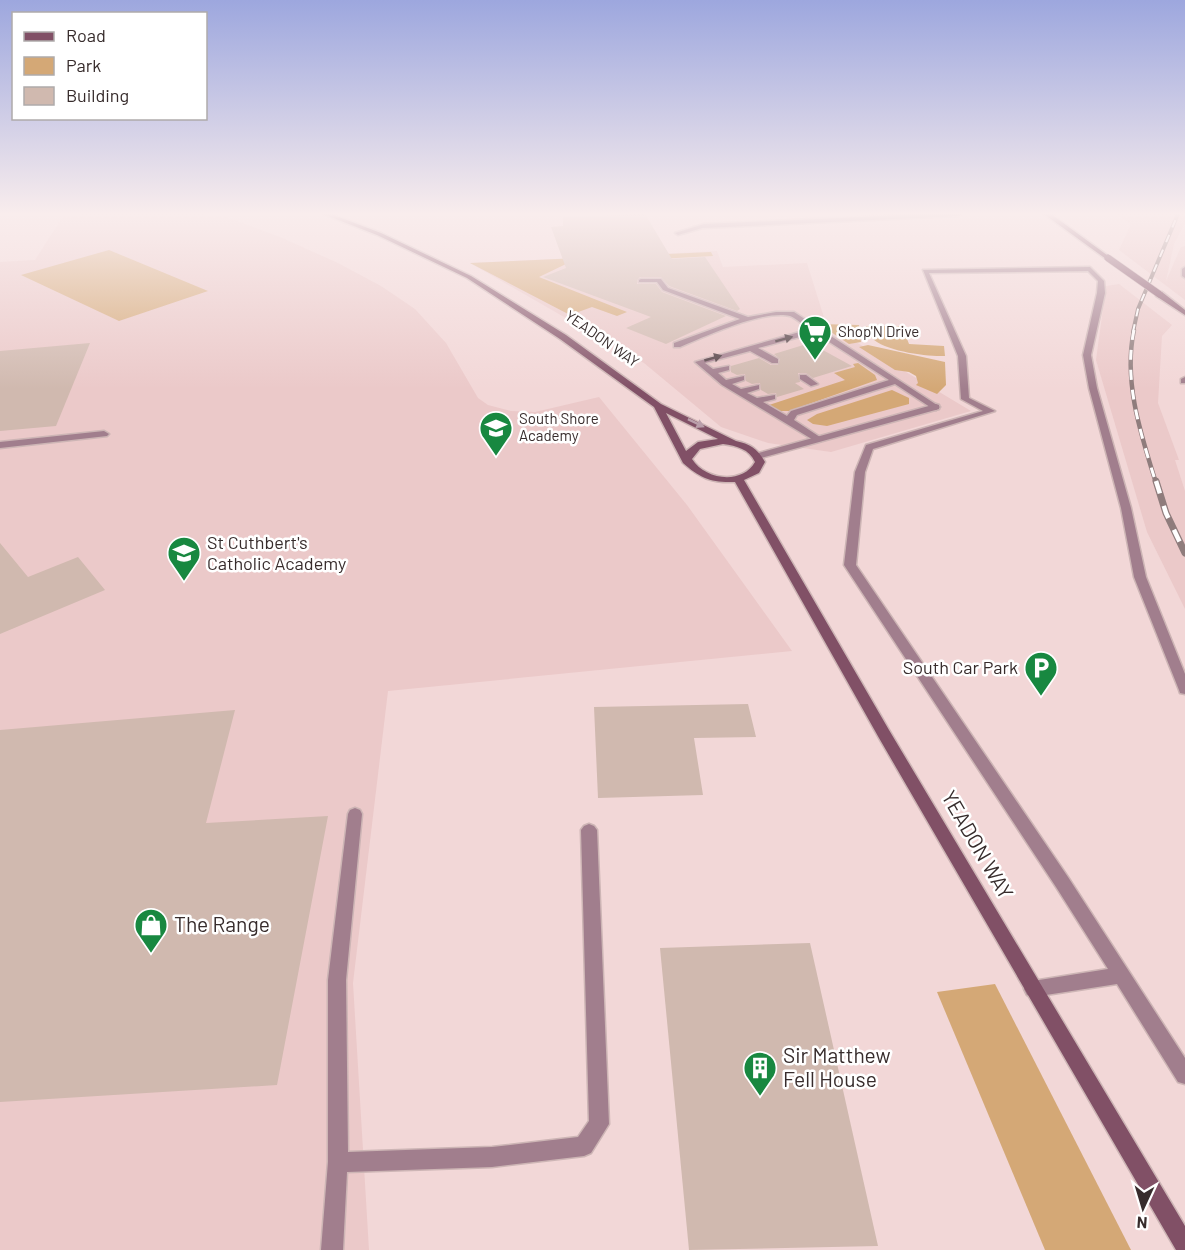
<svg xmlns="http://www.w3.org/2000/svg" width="1185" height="1250" viewBox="0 0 1185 1250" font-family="Barlow,sans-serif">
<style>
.built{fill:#ebc9c9}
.green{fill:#d4a876}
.building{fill:#d0b9af}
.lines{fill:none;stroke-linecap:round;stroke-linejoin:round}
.lane-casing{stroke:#cdb5b5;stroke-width:3}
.street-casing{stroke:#cdb5b5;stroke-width:3}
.secondary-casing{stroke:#cdb5b5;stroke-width:3}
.lane{fill:#a17e8d;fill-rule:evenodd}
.street{fill:#a17e8d;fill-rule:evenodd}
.secondary{fill:#815066;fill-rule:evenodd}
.rail-far2-casing{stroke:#8f7c7c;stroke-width:4}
.rail-far1-casing{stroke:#8f7c7c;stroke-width:4.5}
.rail-casing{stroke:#8f7c7c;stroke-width:7}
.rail-far2{stroke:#fff;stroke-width:2;stroke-dasharray:8;stroke-linecap:butt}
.rail-far1{stroke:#fff;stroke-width:3;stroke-dasharray:10;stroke-linecap:butt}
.rail{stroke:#fff;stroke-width:4.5;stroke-dasharray:13;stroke-linecap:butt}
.secondary-bridge-casing{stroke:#cdb5b5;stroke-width:8;stroke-linecap:butt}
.secondary-bridge{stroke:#815066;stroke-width:7}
.oneway{fill:#524044}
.oneway2{fill:#ba9fab}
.labels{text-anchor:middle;stroke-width:5;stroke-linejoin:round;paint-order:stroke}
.far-poi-label{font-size:15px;fill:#372c2c;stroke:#fff;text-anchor:start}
.far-street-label{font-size:15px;fill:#372c2c;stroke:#fff}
.poi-label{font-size:18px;fill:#372c2c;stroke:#fff;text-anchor:start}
.near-street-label{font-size:21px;fill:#372c2c;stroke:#fff}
.near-poi-label{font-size:21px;fill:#372c2c;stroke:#fff;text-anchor:start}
</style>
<rect width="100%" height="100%" fill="#f2d7d7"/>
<g class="built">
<polygon points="83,214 204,214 213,217 221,215 280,237 338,263 381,286 415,309 446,343 478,398 488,405 511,411 535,412 599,397 687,505 792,651 388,691 353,983 369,1250 0,1250 0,262 35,260 62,218"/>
<polygon points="1116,214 1185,214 1185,223 1174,244 1166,281 1181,247 1185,246 1185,300 1119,250 1131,224"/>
<polygon points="717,251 723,267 807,263 826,324 971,411 831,452 768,443 721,427 644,363 470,263"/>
<polygon points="1119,284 1172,325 1162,336 1158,403 1179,460 1175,460 1185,491 1185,609 1147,532 1096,360 1106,286"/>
</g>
<g class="green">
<polygon points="109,250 208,291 119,321 21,275"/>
<polygon points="711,252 713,256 566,264 539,277 627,312 617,316 592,307 570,315 470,263"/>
<polygon points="819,324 859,325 861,342 849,344"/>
<path d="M866,326h36l7,18 35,2 1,10c-17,1 -61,-5 -73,-18 -4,-3 -5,-8 -6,-12z"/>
<polygon points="868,345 945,362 946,385 937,394 916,385 918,383 916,376 909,372 895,370 859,347"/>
<polygon points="858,363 875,375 877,380 789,411 776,411 769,405 845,380 834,373 855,367 853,364"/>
<polygon points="892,390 909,398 909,404 827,426 813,424 807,420 817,414"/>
<polygon points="995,984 1131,1250 1045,1250 937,992"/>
</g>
<g class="building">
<polygon points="645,214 672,259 705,257 740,309 737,311 669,286 661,277 640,277 637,280 637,284 656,284 662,292 726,316 666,344 626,328 651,317 543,277 566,268 551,227 563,226 563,217"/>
<polygon points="90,343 56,426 0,431 0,351"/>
<polygon points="810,343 852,366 813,378 806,373 798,373 800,382 795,383 804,389 777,397 776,393 768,394 761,390 760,383 752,384 746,381 745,374 737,375 731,372 731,366 759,358 771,365 778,365 780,359 774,354"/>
<polygon points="0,543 28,577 78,557 105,590 0,634"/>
<polygon points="748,704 756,737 694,738 703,795 598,798 594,707"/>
<polygon points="235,710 206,823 328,816 277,1085 0,1102 0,730"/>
<polygon points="810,943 878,1246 689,1250 660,948"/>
</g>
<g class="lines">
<g class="lane-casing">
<g id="lane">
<polygon points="704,224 706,227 678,235 675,233"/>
<polygon points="1090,267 1104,281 1105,293 1091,355 1097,388 1131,508 1146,577 1185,674 1185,694 1180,693 1179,690 1134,577 1121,508 1089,388 1083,355 1097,293 1098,281 1088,271 929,273 966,356 969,398 995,411 873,449 865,472 856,565 1068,877 1185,1058 1185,1084 1178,1082 1117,984 1033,997 1027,995 1024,989 1027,983 1033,981 1108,969 1056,887 844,565 855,472 866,445 983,411 961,399 958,356 923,270"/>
<path d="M641,279h20l7,9 80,29 28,-5h18l146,95 -4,3 -3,-1 -38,-25 -98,31 -3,5 29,19 -2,2h-6l-93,-56 -27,-23 115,-33c-6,-3 -14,-11 -20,-13 -25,-7 -86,21 -110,31h-6v-4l66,-24 -77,-29 -6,-8h-18v-2zM815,333l74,47 -98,31 -4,5 -24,-14 12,-3v-4l-18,3 -10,-5 12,-4v-4l-18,4 -9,-5 12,-4v-4l-18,4 -8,-7 11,-3v-4l-16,3 -8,-6 45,-12 22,12h6v-4l-20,-11z"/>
<polygon points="800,375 806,375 818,384 811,386 800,379"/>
<polygon points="1185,377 1185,383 1181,383 1181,379"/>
<polygon points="104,431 109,434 107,436 0,448 0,442"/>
<polygon points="355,808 360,810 362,814 346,980 348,1152 492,1147 578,1137 589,1121 581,830 584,826 589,824 594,826 597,830 609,1124 591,1153 584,1156 492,1167 347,1172 343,1250 321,1250 328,1162 328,980 348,814 350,810"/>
</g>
</g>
<g class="street-casing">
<g id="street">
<polygon points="925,214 961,214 958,216 704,228 701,226 704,224"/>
<polygon points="1185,267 1185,278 1182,276 1182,269"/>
<polygon points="936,404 939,405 939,409 761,458 758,459 753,456 755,454"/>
</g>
</g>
<g class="secondary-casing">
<g id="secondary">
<path d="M323,214h8l50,19 90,43 95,59 95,69 75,37c14,3 22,8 29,21l-6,11 -15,7 145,250 296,496v24h-9l-297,-512 -144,-256c-24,1 -35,-4 -52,-19l-29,-56 -94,-68 -93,-61 -90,-43zM666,413l52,26 -20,3 -12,9zM723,444c14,2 26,5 32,18 -13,23 -50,18 -63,-3l8,-10z"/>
<polygon points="1044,214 1051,214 1111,258 1106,259"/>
<polygon points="1156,292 1162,292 1185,310 1185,315 1156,296"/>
</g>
</g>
<use href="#lane" class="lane"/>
<use href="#street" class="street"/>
<use href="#secondary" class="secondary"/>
<g class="rail-far2-casing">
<polyline id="rail-far2" points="1133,332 1138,309 1178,214"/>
</g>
<g class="rail-far1-casing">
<path id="rail-far1" d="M1134,330c-11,51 7,105 22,153"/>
</g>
<g class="rail-casing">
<polyline id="rail" points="1156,481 1166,513 1185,553"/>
</g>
<use href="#rail-far2" class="rail-far2"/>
<use href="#rail-far1" class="rail-far1"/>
<use href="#rail" class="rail"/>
<g class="secondary-bridge-casing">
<polyline id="secondary-bridge" points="1108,258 1159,294"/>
</g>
<use href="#secondary-bridge" class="secondary-bridge"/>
</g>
<defs><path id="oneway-solid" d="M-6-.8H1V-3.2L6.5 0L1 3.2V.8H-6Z" transform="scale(1.5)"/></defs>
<g class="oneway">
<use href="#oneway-solid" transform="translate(784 339) rotate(-15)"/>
<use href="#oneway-solid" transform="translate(713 358) rotate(-16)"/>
</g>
<use class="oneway2" href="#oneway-solid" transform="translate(696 423) rotate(26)"/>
<linearGradient id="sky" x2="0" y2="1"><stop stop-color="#9da7de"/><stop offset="0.55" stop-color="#f9eded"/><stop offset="1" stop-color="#f9eded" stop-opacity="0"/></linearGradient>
<rect width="1185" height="389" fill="url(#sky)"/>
<defs>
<g id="supermarket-pin" transform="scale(1.725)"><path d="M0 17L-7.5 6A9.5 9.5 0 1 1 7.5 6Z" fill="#188840" stroke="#fff"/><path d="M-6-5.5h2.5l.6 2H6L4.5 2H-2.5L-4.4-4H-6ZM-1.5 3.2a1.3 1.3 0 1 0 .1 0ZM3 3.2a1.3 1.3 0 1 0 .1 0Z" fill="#fff"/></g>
<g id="school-pin" transform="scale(1.725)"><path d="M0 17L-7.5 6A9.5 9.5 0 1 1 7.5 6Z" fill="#188840" stroke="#fff"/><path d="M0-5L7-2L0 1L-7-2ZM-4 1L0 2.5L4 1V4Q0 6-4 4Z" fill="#fff"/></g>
<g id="parking-pin" transform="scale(1.725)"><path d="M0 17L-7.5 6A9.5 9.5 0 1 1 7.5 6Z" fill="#188840" stroke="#fff"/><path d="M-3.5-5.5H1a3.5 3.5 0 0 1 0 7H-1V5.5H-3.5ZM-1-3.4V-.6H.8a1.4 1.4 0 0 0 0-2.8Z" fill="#fff"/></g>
<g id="shop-pin" transform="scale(1.725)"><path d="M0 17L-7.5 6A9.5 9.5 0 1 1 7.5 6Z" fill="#188840" stroke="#fff"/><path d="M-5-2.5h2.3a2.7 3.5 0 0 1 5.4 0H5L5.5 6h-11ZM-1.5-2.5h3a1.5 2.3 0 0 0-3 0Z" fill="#fff"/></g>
<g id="building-pin" transform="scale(1.725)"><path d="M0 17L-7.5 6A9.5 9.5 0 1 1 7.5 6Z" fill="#188840" stroke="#fff"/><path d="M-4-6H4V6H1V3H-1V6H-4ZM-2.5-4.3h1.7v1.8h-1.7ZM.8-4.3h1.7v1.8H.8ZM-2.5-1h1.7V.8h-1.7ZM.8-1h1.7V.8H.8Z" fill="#fff"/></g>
</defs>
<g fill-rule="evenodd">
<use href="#supermarket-pin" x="815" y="332"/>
<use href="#school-pin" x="496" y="428"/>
<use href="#school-pin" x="184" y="553"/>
<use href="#parking-pin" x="1041" y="668"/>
<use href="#shop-pin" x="151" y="925"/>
<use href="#building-pin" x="760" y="1068"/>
</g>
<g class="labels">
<g class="far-poi-label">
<text x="838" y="337">Shop'N Drive</text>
<text x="519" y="424">South Shore<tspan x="519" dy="17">Academy</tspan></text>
</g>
<g class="far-street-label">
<text transform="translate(602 339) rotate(35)" y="5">YEADON WAY</text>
</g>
<g class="poi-label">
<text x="207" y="549">St Cuthbert's<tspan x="207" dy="21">Catholic Academy</tspan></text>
<text x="1018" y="674" text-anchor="end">South Car Park</text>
</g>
<g class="near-street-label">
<text transform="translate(977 845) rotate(60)" y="7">YEADON WAY</text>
</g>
<g class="near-poi-label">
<text x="174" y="932">The Range</text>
<text x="783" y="1063">Sir Matthew<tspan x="783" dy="24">Fell House</tspan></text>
</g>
</g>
<rect x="12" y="12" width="195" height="108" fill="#ffffff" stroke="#afabab" stroke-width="1.5"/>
<rect x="24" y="32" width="30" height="9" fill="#815066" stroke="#afabab" stroke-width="1.5"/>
<text x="66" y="42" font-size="18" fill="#372c2c">Road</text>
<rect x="24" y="57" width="30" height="18" fill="#d4a876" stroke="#afabab" stroke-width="1.5"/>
<text x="66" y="72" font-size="18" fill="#372c2c">Park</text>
<rect x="24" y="87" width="30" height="18" fill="#d0b9af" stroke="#afabab" stroke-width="1.5"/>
<text x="66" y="102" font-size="18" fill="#372c2c">Building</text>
<g transform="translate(1143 1208) rotate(184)" stroke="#ffffff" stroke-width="4.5" paint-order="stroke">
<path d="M0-4.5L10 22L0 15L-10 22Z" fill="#372c2c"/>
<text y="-9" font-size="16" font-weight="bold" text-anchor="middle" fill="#372c2c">N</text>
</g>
</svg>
